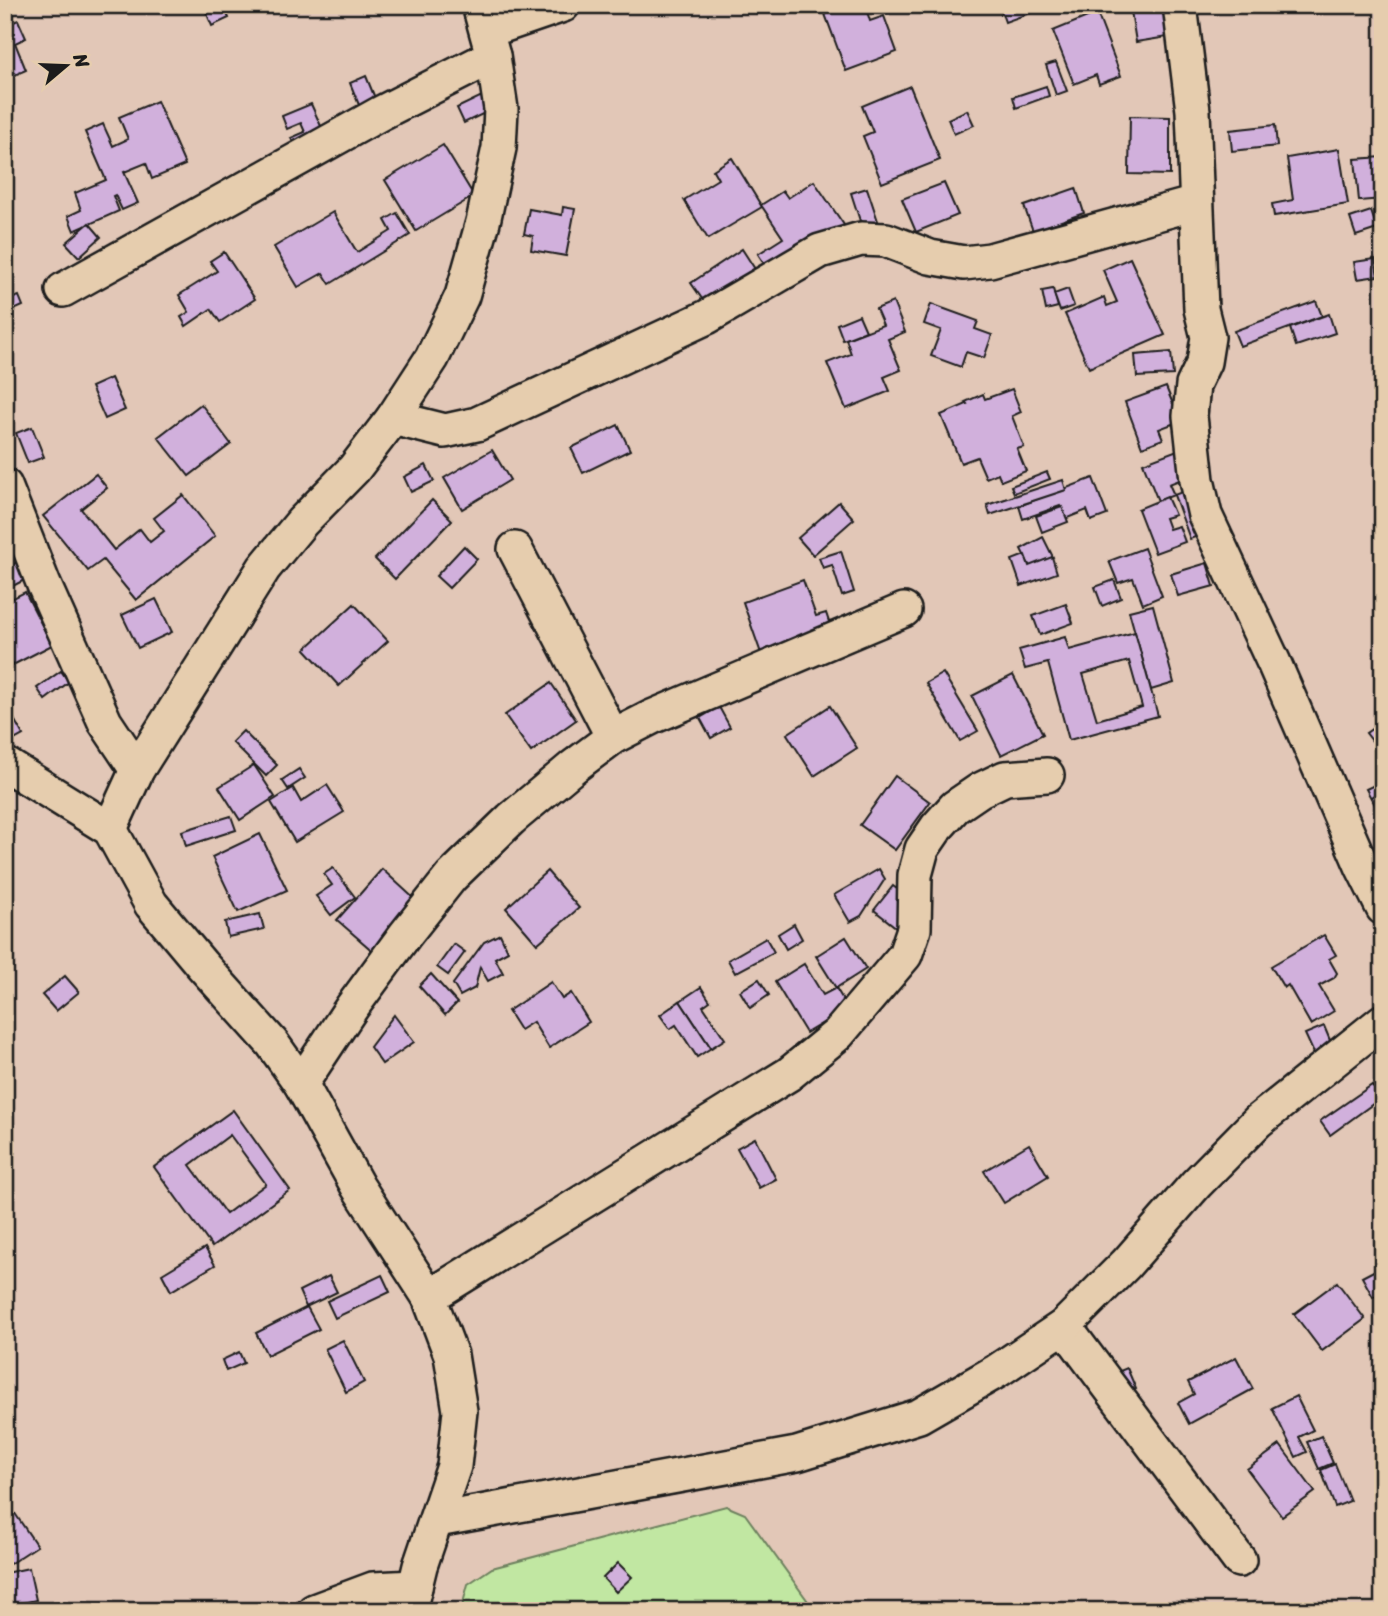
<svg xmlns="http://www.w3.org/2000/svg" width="1388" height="1616" viewBox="0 0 1388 1616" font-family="Sriracha,sans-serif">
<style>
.green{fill:#c1e7a2;stroke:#6e825f;stroke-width:2}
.building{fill:#d1b0dc;stroke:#1c1c1c;stroke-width:2;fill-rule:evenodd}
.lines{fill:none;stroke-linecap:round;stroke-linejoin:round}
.street-casing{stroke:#1c1c1c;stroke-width:38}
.street{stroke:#e6cdae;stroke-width:33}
</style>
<rect width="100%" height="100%" fill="#e2c7b7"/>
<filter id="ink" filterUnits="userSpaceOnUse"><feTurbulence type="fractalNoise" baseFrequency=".0143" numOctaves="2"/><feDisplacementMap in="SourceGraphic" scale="14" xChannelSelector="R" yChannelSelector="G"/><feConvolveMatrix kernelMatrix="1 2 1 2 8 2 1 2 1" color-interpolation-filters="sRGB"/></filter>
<g filter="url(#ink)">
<polygon class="green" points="726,1506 745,1514 815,1611 461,1611 468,1584 492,1568"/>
<g class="building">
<polygon points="203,5 223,5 229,18 212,26"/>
<polygon points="850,5 865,5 870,21 884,16 897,52 846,71 825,14"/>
<polygon points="999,5 1030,5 1033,12 1005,22"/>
<polygon points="1130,5 1175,5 1180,35 1136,42"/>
<polygon points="1097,13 1121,76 1099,84 1096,75 1074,84 1053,31"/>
<polygon points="18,20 26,38 15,43 26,70 10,77 5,67 5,26"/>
<polygon points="1056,62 1067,91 1056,95 1046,65"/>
<polygon points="366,76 377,103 361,110 350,83"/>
<polygon points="910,86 940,160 882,183 863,136 873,132 862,106"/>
<polygon points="1046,86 1049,96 1016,108 1013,97"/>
<polygon points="484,95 491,110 464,123 457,108"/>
<polygon points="157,101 185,165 152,179 146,163 124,172 138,203 122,210 115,195 113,196 119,211 74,231 68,216 81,210 75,193 106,180 85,132 103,124 113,146 128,139 119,117"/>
<polygon points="311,104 330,146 300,159 291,138 305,132 301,123 287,129 282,116"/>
<polygon points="967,110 974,125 954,134 948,119"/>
<polygon points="1130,116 1170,117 1170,175 1129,174"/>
<polygon points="1275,125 1277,146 1232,151 1230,130"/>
<polygon points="443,145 474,196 416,231 385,180"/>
<polygon points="1339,149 1348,204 1274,216 1272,204 1293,200 1287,158"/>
<polygon points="1383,157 1383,199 1359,201 1355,159"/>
<polygon points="732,158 762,207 708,239 684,200 718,179 713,170"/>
<polygon points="814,181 844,225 771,274 758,254 783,238 761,205 783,191 788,198"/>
<polygon points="944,183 958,215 916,232 902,199"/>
<polygon points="867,188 878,221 862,227 851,193"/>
<polygon points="1076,188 1084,213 1033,231 1024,206"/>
<polygon points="563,207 575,209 566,256 531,250 533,236 524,234 529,209 562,215"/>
<polygon points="1371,211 1377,229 1356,236 1350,218"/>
<polygon points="333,212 357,252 391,231 385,220 397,213 410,235 330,284 323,273 298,287 274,247"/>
<polygon points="89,223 101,237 79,257 66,243"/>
<polygon points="742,249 764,283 714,316 691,283"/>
<polygon points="224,252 255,299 220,322 211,309 186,326 181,317 189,312 179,295 217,271 210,261"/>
<polygon points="1130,258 1165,335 1089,368 1065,314 1104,297 1107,306 1117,302 1103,270"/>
<polygon points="1375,259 1378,276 1357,279 1354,262"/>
<polygon points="1053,289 1058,307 1046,310 1042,291"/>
<polygon points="1068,289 1074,306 1060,311 1054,294"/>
<polygon points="19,296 23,306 5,314 5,301"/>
<polygon points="1316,301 1322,316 1240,346 1234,331"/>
<polygon points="893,302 905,332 888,339 901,370 884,377 890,391 846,409 827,363 851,354 846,339 883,325 876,309"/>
<polygon points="931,304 978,321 975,329 992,335 984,358 966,352 961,367 931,356 941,330 924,324"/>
<polygon points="1329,314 1335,333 1296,346 1290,328"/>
<polygon points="859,315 866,331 843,340 837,324"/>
<polygon points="1171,352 1173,375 1137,377 1135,355"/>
<polygon points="111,378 125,410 105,419 91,387"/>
<polygon points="1166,387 1184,431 1176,434 1172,424 1159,429 1163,439 1142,447 1125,402"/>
<polygon points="1012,389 1021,412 1012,416 1024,447 1017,449 1026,471 1001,481 998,473 986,478 977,457 961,463 941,415 967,404 965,402 983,394 985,399"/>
<polygon points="201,404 231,444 189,476 158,437"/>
<polygon points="618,425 630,450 583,473 571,448"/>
<polygon points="32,427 44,457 28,463 16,433"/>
<polygon points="1180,449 1190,476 1169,484 1174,495 1158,501 1143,463"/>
<polygon points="492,450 510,480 462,509 444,478"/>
<polygon points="426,465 434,481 411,492 404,477"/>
<polygon points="1047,472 1050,479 1014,493 1011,486"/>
<polygon points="96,474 107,488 81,509 114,550 140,529 150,542 164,531 154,518 183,495 215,536 136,600 103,560 88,571 43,516"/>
<polygon points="1093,478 1107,515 1091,521 1087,510 1065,519 1060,506 1023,519 1019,506"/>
<polygon points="1063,480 1066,490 990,515 987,505"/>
<polygon points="1195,487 1211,531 1190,539 1174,495"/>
<polygon points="1167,497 1175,515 1165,518 1169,529 1179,526 1185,542 1155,553 1138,509"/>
<polygon points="432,500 452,520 395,579 375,559"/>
<polygon points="839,502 854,519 813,555 798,538"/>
<polygon points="1062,507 1068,522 1042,532 1036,516"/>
<polygon points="1043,537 1053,557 1031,569 1021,549"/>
<polygon points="464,546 477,559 449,588 436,576"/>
<polygon points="1144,548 1162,596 1143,604 1133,578 1118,583 1109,561"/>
<polygon points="841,551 854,592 842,596 832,565 823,568 819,558"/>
<polygon points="1025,555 1029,566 1052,557 1057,573 1021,586 1012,560"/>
<polygon points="25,558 34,575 5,590 5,568"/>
<polygon points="1207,563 1214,586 1178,596 1171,574"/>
<polygon points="803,580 816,616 826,613 833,634 763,659 743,602"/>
<polygon points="1114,580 1121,598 1102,606 1095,587"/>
<polygon points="25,592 52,645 5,669 5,602"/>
<polygon points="156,599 172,632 138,648 122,615"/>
<polygon points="354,604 388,641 339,686 305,649"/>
<polygon points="1066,604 1073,623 1040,635 1033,616"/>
<polygon points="1153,605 1174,683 1151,690 1129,611"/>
<path d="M1135,632l23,84 -89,24 -21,-77 -23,6 -6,-19 46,-13 4,13zM1129,661l13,46 -45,13 -14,-46z"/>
<polygon points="61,671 69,682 45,700 37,688"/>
<polygon points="943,673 978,731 960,741 926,683"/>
<polygon points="1013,675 1043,734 1001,755 972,696"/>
<polygon points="551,683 576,720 531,752 505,715"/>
<polygon points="830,706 857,748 814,776 787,734"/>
<polygon points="719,707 730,727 711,738 700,718"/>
<polygon points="10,712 23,735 5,745 5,715"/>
<polygon points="1383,721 1383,755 1366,733"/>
<polygon points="243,731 277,765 266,776 232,742"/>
<polygon points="254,765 275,797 240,820 219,787"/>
<polygon points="299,769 305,778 288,789 282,780"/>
<polygon points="895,776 930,802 895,850 860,825"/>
<polygon points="1383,781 1383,794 1372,800 1366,789"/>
<polygon points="327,785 344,812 295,842 271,802 293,788 301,802"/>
<polygon points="1383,790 1383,806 1377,809 1371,797"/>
<polygon points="231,816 236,830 186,846 182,831"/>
<polygon points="260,834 287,890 238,912 212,857"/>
<polygon points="333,868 355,897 331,915 316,896 332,885 324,874"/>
<polygon points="382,869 419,903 375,953 337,920"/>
<polygon points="879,869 885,879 861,916 850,922 834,895"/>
<polygon points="547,871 579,908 537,944 506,908"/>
<polygon points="893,886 916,904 897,928 874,910"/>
<polygon points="260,914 264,929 228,937 225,922"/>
<polygon points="794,924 802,939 786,949 778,934"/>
<polygon points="500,934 508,951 495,958 503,973 488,981 480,967 475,988 460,996 453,984 484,942"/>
<polygon points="1324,935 1336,955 1329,959 1337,973 1334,978 1319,986 1334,1011 1311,1025 1288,985 1284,988 1271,966"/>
<polygon points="846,937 866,969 836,988 816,956"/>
<polygon points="766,938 774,952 735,973 728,960"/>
<polygon points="454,944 465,952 448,975 437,967"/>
<polygon points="804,964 823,995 836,988 848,1008 806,1033 775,982"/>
<polygon points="431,974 457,1003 445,1015 419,986"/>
<polygon points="65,976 79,992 56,1011 42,995"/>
<polygon points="759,979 769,995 750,1008 740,991"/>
<polygon points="551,982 562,999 571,993 589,1022 549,1048 533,1022 520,1030 508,1011"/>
<polygon points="701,987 710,1001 703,1006 725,1039 711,1048 680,1001"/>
<polygon points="680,1001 711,1048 697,1057 676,1025 670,1029 660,1015"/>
<polygon points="394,1015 414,1042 382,1064 370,1047"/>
<polygon points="1324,1026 1334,1050 1316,1058 1305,1034"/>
<polygon points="1372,1085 1381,1098 1330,1135 1320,1121"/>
<path d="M233,1110l57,80 -78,57 -58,-80zM230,1135l36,49 -40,30 -36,-49z"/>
<polygon points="755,1138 776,1179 759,1188 737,1148"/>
<polygon points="1029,1144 1048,1176 1004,1203 984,1171"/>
<polygon points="205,1248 215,1265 171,1291 162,1274"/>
<polygon points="1383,1266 1383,1292 1373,1297 1362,1277"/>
<polygon points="382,1275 390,1292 335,1318 327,1301"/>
<polygon points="329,1276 337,1292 306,1307 299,1291"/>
<polygon points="1337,1282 1365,1319 1322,1351 1294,1314"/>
<polygon points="307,1307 319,1329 267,1355 256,1333"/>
<polygon points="343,1340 364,1382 346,1392 325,1349"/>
<polygon points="239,1352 244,1363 226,1371 222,1360"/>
<polygon points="1236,1357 1253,1389 1189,1424 1178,1403 1194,1394 1188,1382"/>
<polygon points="1127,1368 1136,1389 1124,1395 1115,1373"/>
<polygon points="1296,1396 1313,1430 1299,1437 1307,1452 1296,1457 1272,1408"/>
<polygon points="1321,1436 1333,1463 1319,1469 1307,1442"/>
<polygon points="1280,1445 1315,1492 1282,1516 1247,1469"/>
<polygon points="1335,1464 1350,1501 1335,1507 1321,1470"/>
<polygon points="12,1509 37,1546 5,1567 5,1513"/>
<polygon points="618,1563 632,1577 616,1592 603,1578"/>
<polygon points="29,1568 36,1600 5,1607 5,1573"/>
</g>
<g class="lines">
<g class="street-casing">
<g id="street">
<polyline points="1180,5 1193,111 1201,309 1208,337 1204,362 1193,385 1190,416 1197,480 1205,515 1274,663 1362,866 1383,908"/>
<polyline points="487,31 563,5"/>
<polyline points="63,290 381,113 493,56"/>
<polyline points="393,418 445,431 477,424 707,317 820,251 861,239 886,240 930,257 964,263 990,260 1196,203"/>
<polyline points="5,486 44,585 105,722 137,770"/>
<polyline points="515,549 613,737"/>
<polyline points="5,764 110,829 151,904 202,965 272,1043 301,1084 358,1187 429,1297 451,1355 460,1411 454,1466 420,1566 409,1611"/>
<polyline points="110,829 137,770 264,568 302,522 354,469 393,418 432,358 462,296 483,222 499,148 501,109 493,56 479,5"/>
<polyline points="301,1084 352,1007 405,935 451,877 511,819 573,767 613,737 652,717 904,610"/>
<polyline points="429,1297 789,1074 838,1034 905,955 914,929 915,875 922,849 937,827 955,807 980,790 1005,778 1047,775"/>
<polyline points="1064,1326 1239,1560"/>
<polyline points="437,1520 797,1454 919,1416 997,1371 1064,1326 1126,1264 1196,1184 1258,1121 1383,1021"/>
<polyline points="314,1611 373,1589 415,1587"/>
</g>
</g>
<use href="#street" class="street"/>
</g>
</g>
<rect width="1388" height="1616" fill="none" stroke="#e6cdae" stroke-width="28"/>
<rect x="14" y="14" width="1360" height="1588" fill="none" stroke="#1c1c1c" stroke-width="2.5" filter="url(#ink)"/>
<g transform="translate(66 66) rotate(71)" stroke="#e6cdae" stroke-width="5" paint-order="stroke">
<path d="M0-5L12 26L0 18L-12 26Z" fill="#1c1c1c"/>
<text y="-10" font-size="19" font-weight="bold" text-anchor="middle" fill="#1c1c1c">N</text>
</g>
</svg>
